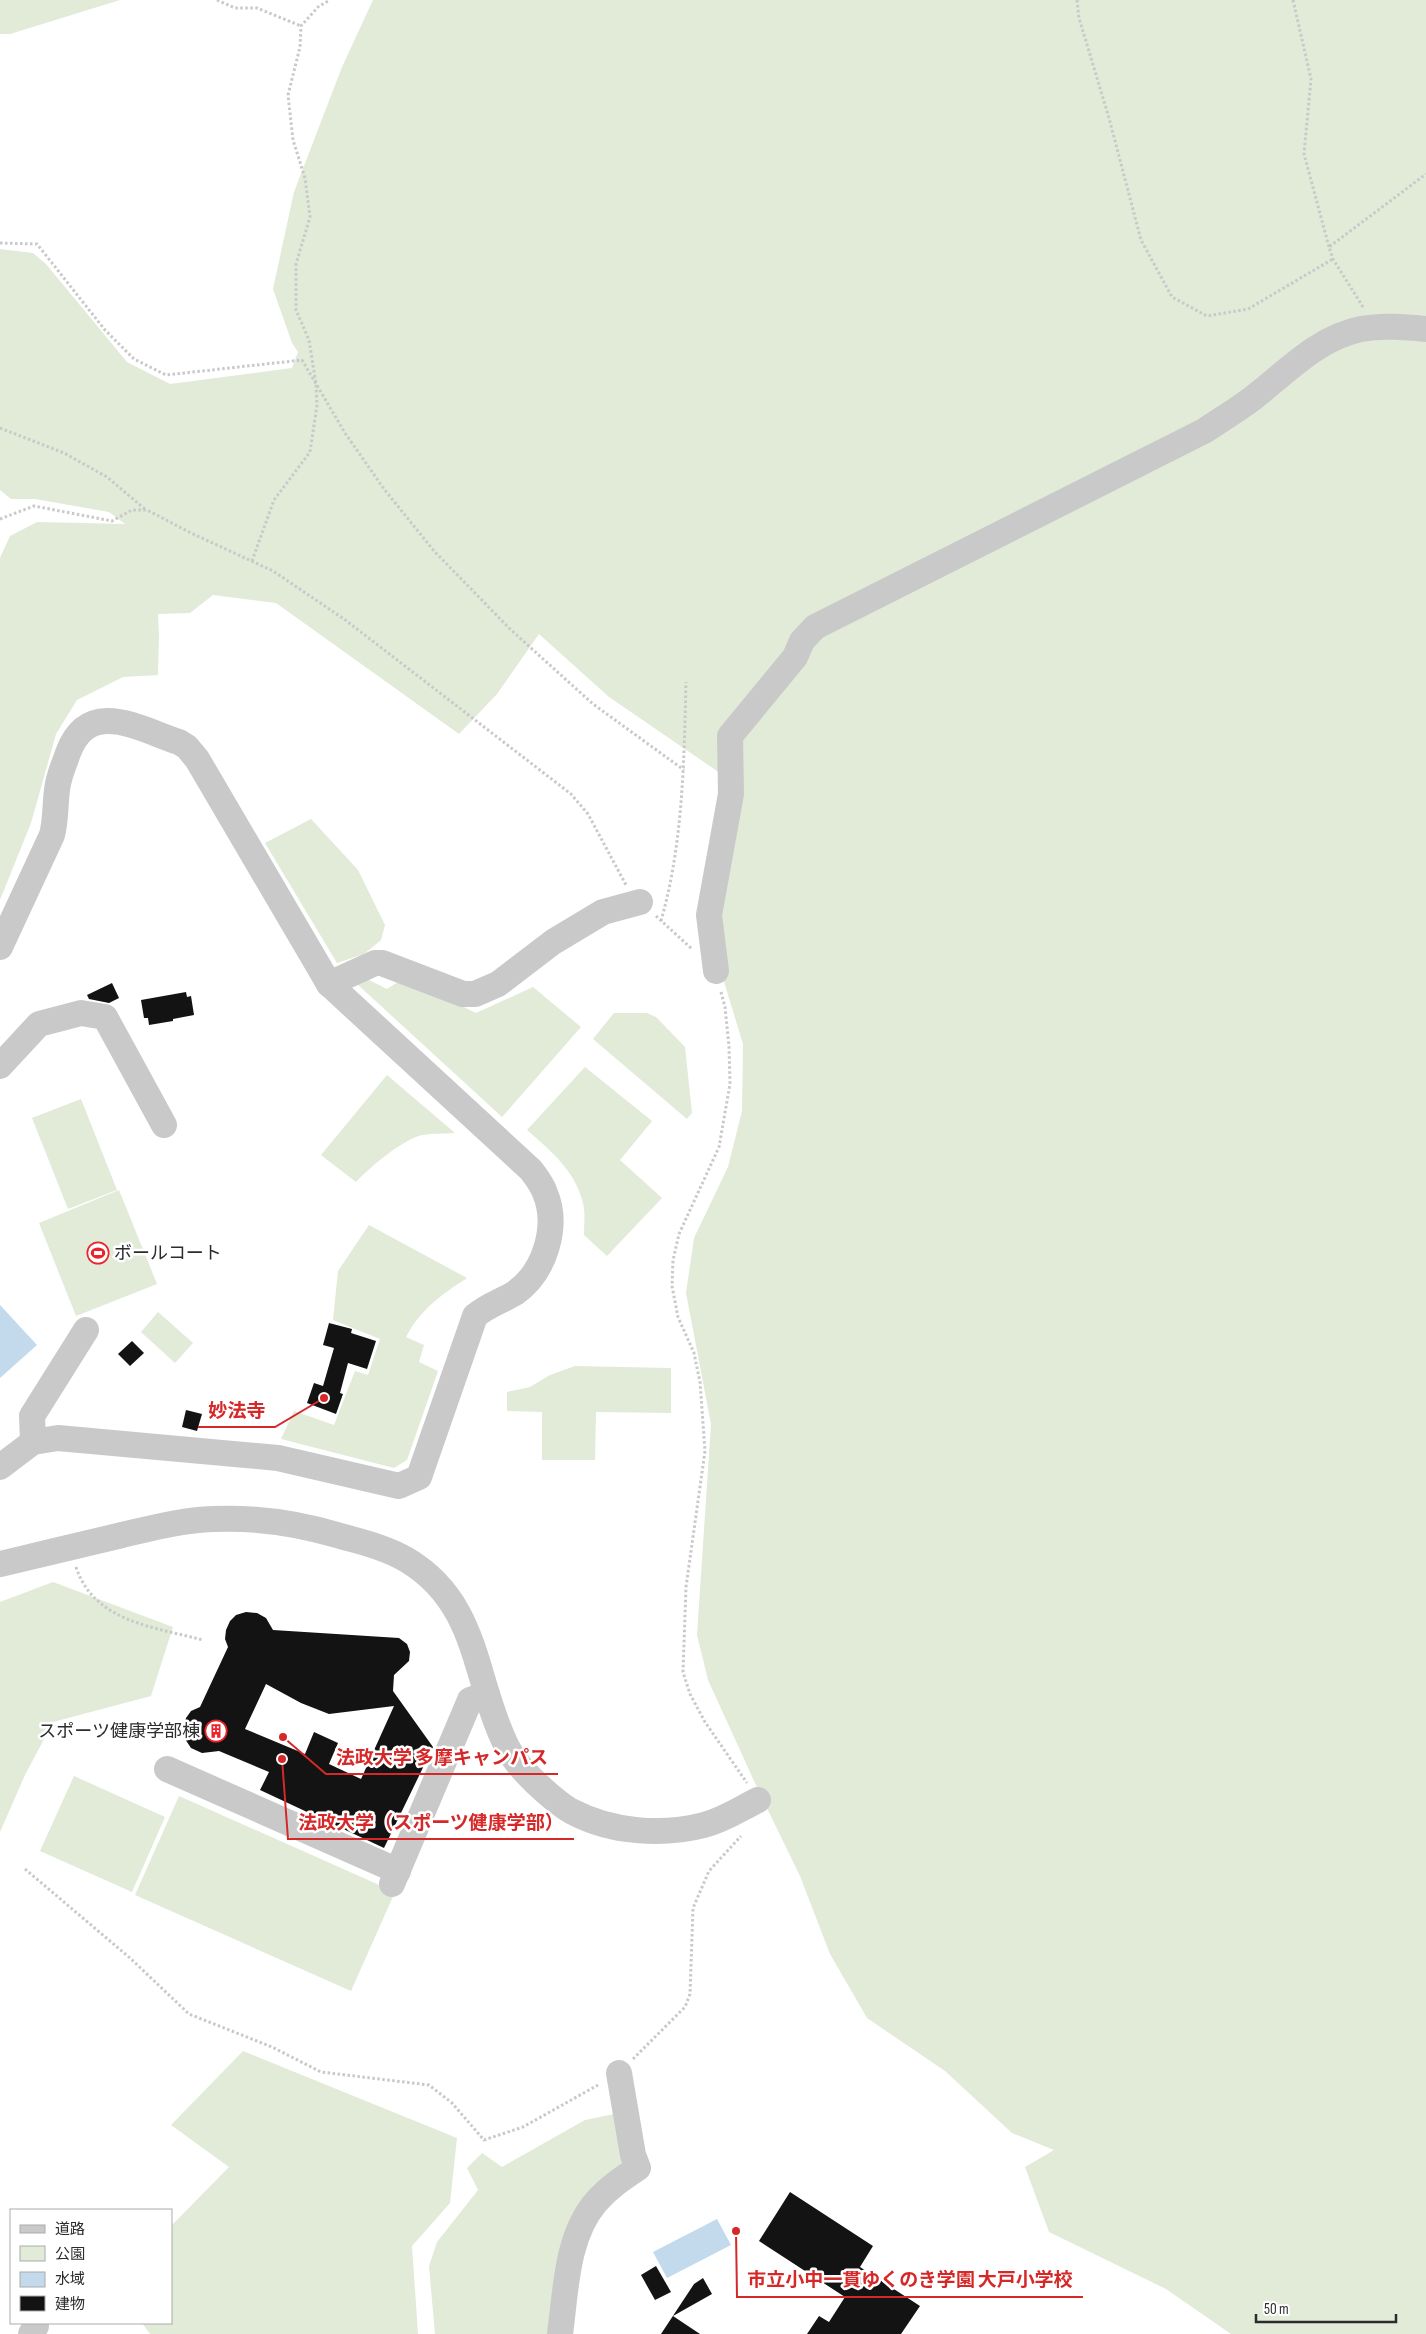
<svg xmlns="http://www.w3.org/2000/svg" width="1426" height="2334" viewBox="0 0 1426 2334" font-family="'Sofia Sans Condensed','Noto Sans JP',sans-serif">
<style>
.green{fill:#e1ebd8}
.water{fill:#c2daec}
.building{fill:#131313;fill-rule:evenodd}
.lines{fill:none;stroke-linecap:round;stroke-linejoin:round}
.path{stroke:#c9c9c9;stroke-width:3;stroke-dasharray:2.5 2.5;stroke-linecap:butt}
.minor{stroke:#c9c9c9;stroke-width:26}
.labels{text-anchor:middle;stroke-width:5;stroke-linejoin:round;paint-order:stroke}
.poi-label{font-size:18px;fill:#2c2c2c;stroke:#fff;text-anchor:start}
.leader{fill:none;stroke:#d62828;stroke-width:2}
.callout-dot{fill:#d62828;stroke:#fff;stroke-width:2}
.callout-label{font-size:19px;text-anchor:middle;font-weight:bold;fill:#d62828;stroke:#fff;stroke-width:5;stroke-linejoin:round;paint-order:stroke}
</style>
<rect width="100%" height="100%" fill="#fff"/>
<g class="green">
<polygon points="0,0 120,0 10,34 0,34"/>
<polygon points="373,0 1426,0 1426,2334 1231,2334 1166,2289 1049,2232 1025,2167 1054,2150 1012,2133 945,2071 867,2018 830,1954 800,1876 760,1794 708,1680 697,1635 711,1424 686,1293 694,1238 728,1167 742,1111 743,1044 718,962 720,773 609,697 539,634 497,694 459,734 276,603 213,595 190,613 158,614 159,637 158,675 123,677 77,700 56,734 31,823 0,900 0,558 10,536 37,522 125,524 109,512 35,499 11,499 0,490 0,249 33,253 46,264 127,362 170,384 292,368 298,352 292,343 273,289 294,192 342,67"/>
<polygon points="311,819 358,870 385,925 381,940 364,954 337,963 265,843"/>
<polygon points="361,976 387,989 404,978 476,1013 533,987 581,1027 502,1117 356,983"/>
<polygon points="614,1013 647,1013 656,1017 685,1047 692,1113 687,1119 593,1039"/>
<path d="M585,1067l67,54 -32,39 42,38 -55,58 -23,-21c0,-9 1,-19 0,-27 -6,-35 -32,-56 -57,-78z"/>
<path d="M387,1075l68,58c-10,1 -22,0 -32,2 -19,3 -54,33 -67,47l-35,-27z"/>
<polygon points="81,1099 117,1190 68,1209 32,1118"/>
<polygon points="119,1190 157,1284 76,1316 39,1223"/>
<path d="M369,1225l98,53c-26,17 -46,31 -61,59l18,8 -5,17 19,9 -31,89 -13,8 -113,-29 13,-28 40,14 21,-54 13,4 12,-36 -47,-19 5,-49z"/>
<polygon points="158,1312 193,1343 175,1363 141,1332"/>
<polygon points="575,1366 671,1368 671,1413 596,1412 595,1460 542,1460 542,1412 507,1411 507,1392 530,1387 550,1375"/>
<polygon points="53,1582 173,1627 151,1696 53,1722 25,1775 0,1832 0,1602"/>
<polygon points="74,1776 165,1817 132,1892 40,1851"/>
<polygon points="179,1796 395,1892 351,1991 135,1895"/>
<polygon points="243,2051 457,2138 450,2203 412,2246 418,2334 150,2334 142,2323 171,2323 171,2226 229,2167 171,2125"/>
<polygon points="619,2113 630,2166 611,2176 550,2334 435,2334 429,2266 437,2242 478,2190 467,2168 482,2153 502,2167 585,2120"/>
</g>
<g class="water">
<polygon points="0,1305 37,1345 0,1378"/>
<polygon points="717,2219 731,2245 667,2278 653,2252"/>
</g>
<g class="building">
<polygon points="112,983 119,998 109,1003 89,999 87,995"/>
<polygon points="186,992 187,997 191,996 194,1015 173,1019 173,1021 149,1025 148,1018 144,1018 141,1000"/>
<polygon points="329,1323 352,1329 351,1333 376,1341 367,1369 348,1363 340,1393 343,1394 336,1414 307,1403 314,1383 323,1386 334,1348 323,1345"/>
<polygon points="132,1341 144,1353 130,1366 118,1354"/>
<polygon points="186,1410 202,1414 197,1431 182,1427"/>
<path d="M246,1612l11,1 9,5 7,12 126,8 8,6 3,8 -1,9 -15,14 -1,16 40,56 -49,101 -124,-58 9,-18 -50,-21 -17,2 -11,-5 -6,-9 -2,-10 3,-11 5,-7 9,-4 28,-60 -3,-8 1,-9 4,-9 6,-6zM266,1684l35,19 28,11 65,-8 -33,73 -32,-15 9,-21 -24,-11 -9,22 -60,-25z"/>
<polygon points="790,2192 873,2246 860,2267 920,2306 901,2334 807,2334 819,2316 829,2322 845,2297 759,2241"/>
<polygon points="656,2266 671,2292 655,2300 641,2275"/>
<polygon points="703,2278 712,2294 673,2316 700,2334 661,2334 694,2284"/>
</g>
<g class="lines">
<g class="path">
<polyline points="217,0 235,8 257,8 301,26"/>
<polyline points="1077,0 1079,18 1109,118 1141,240 1172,297 1207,316 1248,309 1333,259"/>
<polyline points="1293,0 1311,79 1304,154 1329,247"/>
<polyline points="0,243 37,244 105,330 134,359 166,375 302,360 345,433 384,489 434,551 511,630 593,704 684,770"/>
<polyline points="1363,307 1333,259 1329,247 1426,174"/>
<polyline points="0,428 64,453 107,477 146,510"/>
<polyline points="0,519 34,506 112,521 132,510 147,510 191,533 273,571 344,619 571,794 588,814 626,885"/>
<polyline points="252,561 274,500 310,452 317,405 316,384 309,340 296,310 296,264 310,217 305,178 293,140 288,95 300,47 301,26 318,7 330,0"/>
<polyline points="656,916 692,949"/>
<path d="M661,921c22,-77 23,-159 25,-239"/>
<polyline points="721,992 725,1007 729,1046 730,1084 719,1147 679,1234 673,1260 672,1286 678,1317 694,1353 700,1382 705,1451 686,1587 683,1672 690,1694 705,1722 747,1783"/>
<path d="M76,1567c18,55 78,60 127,73"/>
<polyline points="25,1869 130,1958 189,2014 272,2047 321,2072 429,2085 452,2103 484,2140 523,2127 598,2085"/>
<polyline points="633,2059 685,2007 690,1994 693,1908 709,1871 741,1836"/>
</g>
<g class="minor">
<path d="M0,947l52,-112c4,-15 3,-30 5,-45 1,-13 7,-25 11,-37 21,-56 71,-24 111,-11l8,5 10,12 132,225 202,186c5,7 11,14 14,23 14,33 0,79 -30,100 -13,8 -27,12 -40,23l-56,161 -20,9 -121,-28 -220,-20 -25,4 -33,25"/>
<path d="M716,971l-7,-56 22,-121 -1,-58 65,-79 7,-16 13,-14 389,-196c15,-10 30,-19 45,-30 35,-26 67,-63 112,-72 21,-4 44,-2 65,0"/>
<polyline points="329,984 375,963 382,963 463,994 475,994 498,984 553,942 603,912 640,902"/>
<polyline points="0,1066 39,1024 81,1013 105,1017 164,1125"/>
<polyline points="33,1442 32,1416 86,1330"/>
<path d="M0,1564c41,-10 81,-19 122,-29 30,-7 60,-15 91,-16 43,-2 83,4 124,16 24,7 48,12 70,25 73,44 66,119 100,187 7,14 18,25 29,36 11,10 23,22 37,29 38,20 89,24 131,13 20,-5 36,-16 54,-25"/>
<polyline points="167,1769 398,1871"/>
<polyline points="392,1884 470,1700 487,1694"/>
<polyline points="31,2334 36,2326"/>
<path d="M560,2334c6,-43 6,-97 36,-132 12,-14 27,-24 42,-34l-5,-13 -14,-82"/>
</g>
</g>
<defs>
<g id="stadium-ring" transform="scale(1.125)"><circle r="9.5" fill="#fff" stroke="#ed232b" stroke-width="1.5"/><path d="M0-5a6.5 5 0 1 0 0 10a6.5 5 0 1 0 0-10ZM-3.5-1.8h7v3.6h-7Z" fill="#ed232b"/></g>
<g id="building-ring" transform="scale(1.125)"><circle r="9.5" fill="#fff" stroke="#ed232b" stroke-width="1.5"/><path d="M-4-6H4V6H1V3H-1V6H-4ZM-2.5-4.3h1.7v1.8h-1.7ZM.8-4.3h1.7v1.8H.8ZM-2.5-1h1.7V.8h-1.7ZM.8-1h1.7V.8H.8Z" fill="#ed232b"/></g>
</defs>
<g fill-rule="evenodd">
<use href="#stadium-ring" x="98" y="1253"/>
<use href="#building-ring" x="216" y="1731"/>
</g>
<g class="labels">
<g class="poi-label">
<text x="114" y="1259">ボールコート</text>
<text x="200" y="1737" text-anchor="end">スポーツ健康学部棟</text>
</g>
</g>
<path class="leader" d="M324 1398L275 1427H198M283 1737L326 1774H558M282 1759L288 1839H574M736 2231L737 2297H1083"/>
<g class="callout-dot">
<circle cx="324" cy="1398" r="5"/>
<circle cx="283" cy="1737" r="5"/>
<circle cx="282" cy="1759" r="5"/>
<circle cx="736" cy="2231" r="5"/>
</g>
<g class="callout-label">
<text x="237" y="1417">妙法寺</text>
<text x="442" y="1764">法政大学 多摩キャンパス</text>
<text x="431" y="1829">法政大学（スポーツ健康学部）</text>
<text x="910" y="2286">市立小中一貫ゆくのき学園 大戸小学校</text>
</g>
<rect x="10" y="2209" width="162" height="115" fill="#ffffff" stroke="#ababab"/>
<rect x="20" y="2225" width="25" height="8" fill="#c9c9c9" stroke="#ababab"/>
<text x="55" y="2234" font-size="15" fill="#2c2c2c">道路</text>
<rect x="20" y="2246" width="25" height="15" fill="#e1ebd8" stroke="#ababab"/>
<text x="55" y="2259" font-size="15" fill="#2c2c2c">公園</text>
<rect x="20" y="2272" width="25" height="15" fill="#c2daec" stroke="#ababab"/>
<text x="55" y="2284" font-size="15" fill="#2c2c2c">水域</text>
<rect x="20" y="2296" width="25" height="15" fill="#131313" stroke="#ababab"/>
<text x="55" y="2309" font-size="15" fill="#2c2c2c">建物</text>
<path d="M1256 2314v8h140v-8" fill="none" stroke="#2c2c2c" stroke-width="2.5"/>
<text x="1264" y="2314" font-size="15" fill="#2c2c2c" stroke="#ffffff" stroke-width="4" paint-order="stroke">50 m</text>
</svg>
